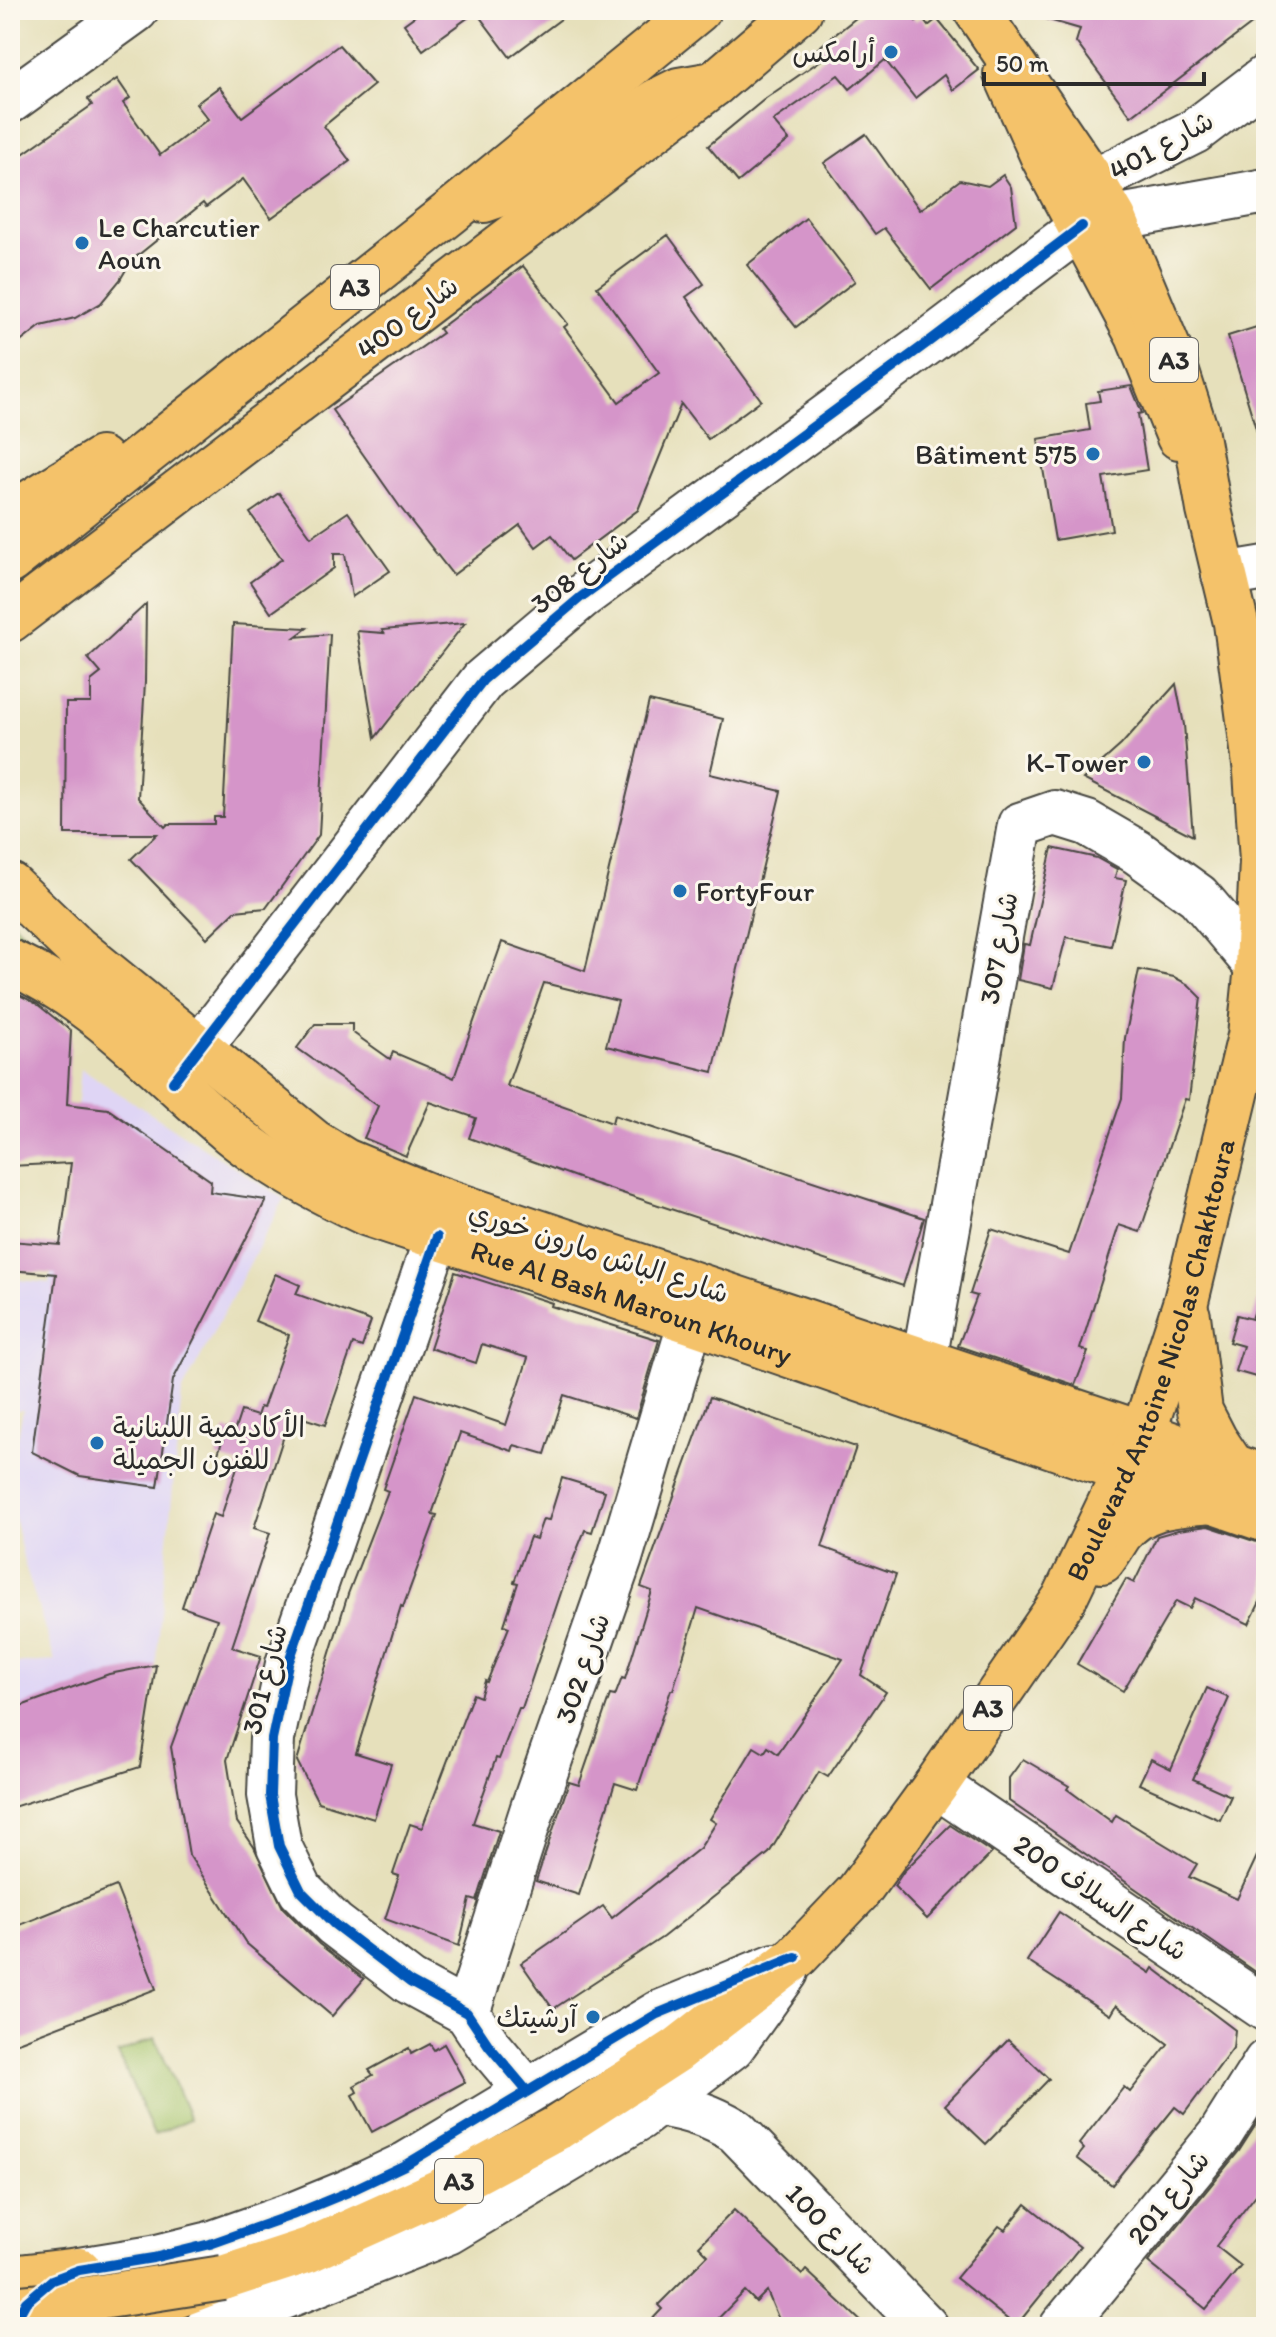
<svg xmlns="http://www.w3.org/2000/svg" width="1276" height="2337" viewBox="0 0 1276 2337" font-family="Itim,'Playpen Sans Arabic',sans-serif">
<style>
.built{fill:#dfd5f5}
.green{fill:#a6c46c;stroke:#68784c;stroke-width:2}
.building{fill:#d595c9}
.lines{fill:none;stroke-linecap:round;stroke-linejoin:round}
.minor-casing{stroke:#474641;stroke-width:48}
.major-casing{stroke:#474641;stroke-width:48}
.highway-casing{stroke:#474641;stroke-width:48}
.minor{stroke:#fff;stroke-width:44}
.major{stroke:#f4c26a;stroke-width:44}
.highway{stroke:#f4c26a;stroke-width:44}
.major-bridge-casing{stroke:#474641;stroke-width:48;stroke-linecap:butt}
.major-bridge{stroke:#f4c26a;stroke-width:44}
.cycleway-casing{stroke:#fbf7ec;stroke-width:15}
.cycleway{stroke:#0057b8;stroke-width:10}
.poi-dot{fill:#1f6fb2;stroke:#fbf7ec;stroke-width:3}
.labels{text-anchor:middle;stroke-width:6;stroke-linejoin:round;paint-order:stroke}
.shield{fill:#fbf7ec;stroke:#696865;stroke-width:2}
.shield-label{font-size:26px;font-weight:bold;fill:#2b2b2b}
.poi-label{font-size:28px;fill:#2b2b2b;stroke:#fbf7ec;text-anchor:end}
.street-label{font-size:28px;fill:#2b2b2b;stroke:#fbf7ec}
</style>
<rect width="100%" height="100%" fill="#fbf7ec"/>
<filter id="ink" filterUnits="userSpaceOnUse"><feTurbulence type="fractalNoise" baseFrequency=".0125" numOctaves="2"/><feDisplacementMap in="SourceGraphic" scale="16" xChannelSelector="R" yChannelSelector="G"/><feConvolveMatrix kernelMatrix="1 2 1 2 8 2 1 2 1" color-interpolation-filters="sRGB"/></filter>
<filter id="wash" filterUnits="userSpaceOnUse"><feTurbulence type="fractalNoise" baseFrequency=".006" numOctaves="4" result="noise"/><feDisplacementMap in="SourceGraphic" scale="32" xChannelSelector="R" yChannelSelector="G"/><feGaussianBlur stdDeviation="1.8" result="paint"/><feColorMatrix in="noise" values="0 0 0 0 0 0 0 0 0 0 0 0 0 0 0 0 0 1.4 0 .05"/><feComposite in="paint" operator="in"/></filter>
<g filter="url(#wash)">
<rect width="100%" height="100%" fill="#e6e0bb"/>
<polygon class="built" points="81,1069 284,1199 182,1392 156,1665 140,1767 10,1808 10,1664 55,1661 24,1562 10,1497 10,1477 23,1410 10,1410 10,1279 49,1283 69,1194"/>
<g class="green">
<polygon points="10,917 18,927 135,1032 10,949"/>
<polygon points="155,2038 190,2119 154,2135 118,2053"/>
</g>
<g id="blocks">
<g class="building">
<polygon points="423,10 573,10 510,57 476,12 423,50 404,24"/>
<polygon points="866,10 907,10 916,21 921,17 928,26 937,19 979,70 953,90 944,75 915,98 885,60 850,89 838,75 773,121 789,140 738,182 708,146 766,98 824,58 817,49"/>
<polygon points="1036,10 1266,10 1266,13 1131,116 1076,42 1080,29 1035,16"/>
<polygon points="339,45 374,85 324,126 350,161 271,218 243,179 206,207 203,203 131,261 120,280 101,303 75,318 41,326 10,350 10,163 92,105 88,99 117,79 130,98 123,103 160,155 208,119 196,104 219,87 242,117"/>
<polygon points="866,134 920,210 960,180 988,186 1003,175 1011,187 1016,224 931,289 884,228 875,234 824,163"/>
<polygon points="806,218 855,281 796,327 747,265"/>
<polygon points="668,235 704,284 686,297 761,400 708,439 681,404 638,510 571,560 552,535 536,547 520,525 453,575 400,507 332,410 442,333 439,329 523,266 568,324 564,327 619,402 659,373 597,287"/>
<polygon points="1266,324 1266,441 1260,442 1228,336"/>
<polygon points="1131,386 1142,413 1138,414 1147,470 1103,477 1112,530 1055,540 1038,439 1090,430 1086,403 1100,401 1098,391"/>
<polygon points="279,493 311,537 348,512 390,571 352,597 345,554 334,554 334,568 271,613 250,582 282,559 250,513"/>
<polygon points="146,604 145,682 138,798 165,827 168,824 214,824 214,817 223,817 233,624 307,628 295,637 330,634 319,835 266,908 235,911 207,938 131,859 157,834 65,834 66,703 91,703 91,681 101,673 88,658"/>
<polygon points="465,623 375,738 357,631 384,633 382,630"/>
<polygon points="1176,684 1184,725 1193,836 1083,779 1121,745"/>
<polygon points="649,701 723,719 710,774 781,791 713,1072 606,1046 618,1001 544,983 507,1086 612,1123 614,1115 924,1218 903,1286 592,1183 469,1138 476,1118 430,1102 406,1156 364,1138 378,1106 297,1048 315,1024 352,1024 352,1032 390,1059 393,1052 454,1078 502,942 585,971"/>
<polygon points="1052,848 1097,858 1117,869 1115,878 1126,880 1111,946 1066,937 1053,988 1018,980 1024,944 1030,945"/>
<polygon points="1139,970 1174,977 1189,985 1201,997 1189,1100 1185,1099 1140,1232 1119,1225 1080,1349 1088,1352 1075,1385 958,1346 977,1296 970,1294 991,1229 1069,1254 1122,1098 1125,1038"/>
<polygon points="10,990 37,1004 71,1031 67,1104 108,1109 211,1181 210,1192 266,1200 173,1380 158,1487 80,1476 32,1452 56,1274 10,1270 10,1241 60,1245 71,1163 10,1166"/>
<polygon points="455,1272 552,1303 551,1306 659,1340 636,1418 564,1395 545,1454 514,1445 512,1451 460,1433 432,1514 437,1515 403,1607 401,1606 356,1753 391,1764 374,1819 318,1802 297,1761 348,1594 388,1491 383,1489 416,1394 506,1425 528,1358 482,1344 476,1363 430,1348"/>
<polygon points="275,1274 300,1285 296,1294 371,1321 362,1347 353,1344 325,1425 291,1414 254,1528 270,1533 232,1647 261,1656 227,1760 237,1822 254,1847 283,1908 319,1944 364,1979 332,2016 246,1943 189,1855 171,1747 217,1619 182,1607 213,1514 221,1517 238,1464 217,1457 226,1429 234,1432 241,1411 257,1416 260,1407 263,1408 289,1335 255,1321"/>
<polygon points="1261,1291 1266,1292 1266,1380 1235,1371 1243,1346 1229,1342 1237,1315 1252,1319"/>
<polygon points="710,1397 856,1447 822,1547 896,1574 861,1675 886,1692 828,1777 819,1772 769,1853 663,1937 553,2009 521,1963 603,1906 612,1918 700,1848 716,1823 710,1819 754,1747 764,1753 768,1747 778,1754 843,1659 698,1608 673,1690 671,1690 637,1790 615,1783 579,1895 536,1881 569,1782 579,1785 610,1695 615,1696 622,1678 625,1679 652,1591 641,1587"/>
<polygon points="562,1478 605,1491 592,1532 585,1530 568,1572 522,1708 519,1708 499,1759 496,1758 473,1823 499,1831 477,1901 470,1899 459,1946 385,1919 399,1876 393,1874 410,1824 422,1828 473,1694 480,1697 485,1681 487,1682 509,1627 504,1625 518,1583 514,1582 530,1537 536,1539 543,1519 549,1520"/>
<polygon points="1208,1526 1266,1545 1266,1590 1249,1624 1195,1598 1190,1608 1176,1601 1123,1691 1077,1664 1126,1579 1134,1583 1157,1536 1178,1530"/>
<polygon points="156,1665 140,1767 10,1808 10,1710 109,1674"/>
<polygon points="1207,1688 1229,1698 1193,1779 1231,1796 1220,1820 1139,1784 1151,1759 1171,1769"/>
<polygon points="1023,1759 1069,1786 1067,1789 1112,1822 1116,1815 1197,1864 1189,1877 1237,1899 1266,1837 1266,1979 1009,1801 1009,1778"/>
<polygon points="950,1825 992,1853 927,1919 894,1886 904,1871"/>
<polygon points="116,1886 156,1989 10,2045 10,1929"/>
<polygon points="1059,1912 1150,1973 1153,1968 1235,2030 1233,2048 1184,2114 1175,2107 1112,2185 1077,2158 1084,2149 1079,2144 1124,2087 1130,2092 1168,2044 1116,2005 1110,2015 1027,1961"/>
<polygon points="1008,2040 1049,2079 986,2144 945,2105"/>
<polygon points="430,2044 434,2050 444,2044 465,2082 372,2132 352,2095 357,2092 354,2086 373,2075 369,2070 409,2048 411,2054"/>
<polygon points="1266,2109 1266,2182 1216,2246 1241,2266 1206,2309 1148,2262 1239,2151"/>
<polygon points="1026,2204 1080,2247 1016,2326 956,2278 999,2226 1005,2230"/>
<polygon points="734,2210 802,2275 806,2270 867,2327 782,2327 767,2291 756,2302 745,2291 710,2327 645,2327 662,2309 658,2305 708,2255 699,2246"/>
</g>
</g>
</g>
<g filter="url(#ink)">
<use href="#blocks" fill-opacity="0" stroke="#474641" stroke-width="2"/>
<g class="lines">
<g class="minor-casing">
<g id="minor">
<polyline points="10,101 136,10"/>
<polyline points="1093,182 1195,131 1266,77"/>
<polyline points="1114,218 1266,191"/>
<polyline points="1224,575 1266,568"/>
<polyline points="177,1077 483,680 581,597 927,343 1082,226"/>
<polyline points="437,1237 288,1664 272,1739 270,1795 279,1846 301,1891 334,1924 410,1982 467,2013 489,2046 527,2091"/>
<polyline points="924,1361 1020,825 1055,813 1087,823 1137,852 1198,896 1257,966"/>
<polyline points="936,1785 1266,2009"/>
<polyline points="467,2013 532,1811 620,1558 691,1321"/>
<path d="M660,2104c29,5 51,12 76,27l190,196"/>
<polyline points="45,2285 79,2270 153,2258 210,2244 292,2215 348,2192 405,2165 657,2014 775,1966"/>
<polyline points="208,2327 448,2232 639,2118 732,2047 786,1972"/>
<polyline points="1062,2327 1220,2135 1266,2062"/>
</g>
</g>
<g class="major-casing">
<g id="major">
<polyline points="1006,74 1043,157 1138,336 1179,437"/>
<polyline points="10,620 714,84 800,10"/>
<polyline points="10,885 76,948 314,1142 345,1161 427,1195 1143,1434 1266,1478"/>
<path id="s1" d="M10,962c88,39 149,111 221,171 40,33 90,59 137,81l323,107 575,199"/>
</g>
</g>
<g class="highway-casing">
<g id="highway">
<polyline points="795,13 797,10"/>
<polyline points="484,200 531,184 655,102 679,90 714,84"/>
<polyline points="10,515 101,459"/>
<polyline points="10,561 451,212 698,10"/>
<polyline points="1188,1316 1200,1411 1215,1440 1233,1467"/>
<path d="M1102,1561c7,-9 12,-18 18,-27 23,-30 58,-30 93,-33"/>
<polyline points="10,2278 79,2270"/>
<path id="s2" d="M95,2327l128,-49 86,-28 131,-59 117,-63 120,-78 119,-93 62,-65 78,-107 128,-186 79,-165 43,-133 64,-265 7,-70 5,-105 -6,-89 -20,-149 -27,-113 -14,-81 -23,-72 -58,-139 -21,-36 -117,-172"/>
</g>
</g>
<use href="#minor" class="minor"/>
<use href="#major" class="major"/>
<use href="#highway" class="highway"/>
<g class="major-bridge-casing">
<polyline id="major-bridge" points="10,2309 43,2306 223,2278"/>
</g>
<use href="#major-bridge" class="major-bridge"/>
<g class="cycleway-casing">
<g id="cycleway">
<polyline points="173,1082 483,680 581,597 927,343 1082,226"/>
<polyline points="437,1237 288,1664 272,1739 270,1795 279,1846 301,1891 334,1924 410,1982 467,2013 489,2046 527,2091"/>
<polyline points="12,2327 26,2302 52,2280 79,2270 153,2258 210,2244 292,2215 348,2192 405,2165 657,2014 796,1957"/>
</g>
</g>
<use href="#cycleway" class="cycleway"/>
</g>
</g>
<g class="poi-dot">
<circle cx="891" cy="52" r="8"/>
<circle cx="82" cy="243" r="8"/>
<circle cx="1093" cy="454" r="8"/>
<circle cx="1144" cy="762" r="8"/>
<circle cx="680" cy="891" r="8"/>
<circle cx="97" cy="1443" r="8"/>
<circle cx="593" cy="2017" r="8"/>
</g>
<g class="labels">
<g class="shield">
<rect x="331" y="265" width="48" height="44" rx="6"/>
<rect x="1150" y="338" width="48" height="44" rx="6"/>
<rect x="964" y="1686" width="48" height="44" rx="6"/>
<rect x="435" y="2159" width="48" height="44" rx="6"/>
</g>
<g class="shield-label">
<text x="355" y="296">A3</text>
<text x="1174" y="369">A3</text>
<text x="988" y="1717">A3</text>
<text x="459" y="2190">A3</text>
</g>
<g class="poi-label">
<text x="875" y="62">أرامكس</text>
<text x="98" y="237" text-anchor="start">Le Charcutier<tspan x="98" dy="32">Aoun</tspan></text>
<text x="1077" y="464">Bâtiment 575</text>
<text x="1128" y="772">K-Tower</text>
<text x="696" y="901" text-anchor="start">FortyFour</text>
<text x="113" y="1437" text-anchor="start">الأكاديمية اللبنانية<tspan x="113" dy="32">للفنون الجميلة</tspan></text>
<text x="577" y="2027">آرشيتك</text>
</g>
<g class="street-label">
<text transform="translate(1161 145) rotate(-29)" y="10">شارع 401</text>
<text transform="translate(407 317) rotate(-37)" y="10">شارع 400</text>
<text transform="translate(579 572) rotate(-38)" y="10">شارع 308</text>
<text transform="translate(998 948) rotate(-80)" y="10">شارع 307</text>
<text transform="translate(599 1252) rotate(18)" y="10">شارع الباش مارون خوري</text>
<text dy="10" stroke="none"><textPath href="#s1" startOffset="718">Rue Al Bash Maroun Khoury</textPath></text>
<text dy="10" stroke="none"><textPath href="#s2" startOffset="1502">Boulevard Antoine Nicolas Chakhtoura</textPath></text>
<text transform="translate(582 1668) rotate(-71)" y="10">شارع 302</text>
<text transform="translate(264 1679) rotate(-76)" y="10">شارع 301</text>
<text transform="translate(1101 1897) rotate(34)" y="10">200 شارع السلاف</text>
<text transform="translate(1168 2197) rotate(-51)" y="10">شارع 201</text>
<text transform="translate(831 2229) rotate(46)" y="10">شارع 100</text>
</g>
</g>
<rect width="1276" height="2337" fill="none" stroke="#fbf7ec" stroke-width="40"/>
<path d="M984 72v12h220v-12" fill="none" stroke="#2b2b2b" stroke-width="4"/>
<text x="996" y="72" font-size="24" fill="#2b2b2b" stroke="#fbf7ec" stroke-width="6" paint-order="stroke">50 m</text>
</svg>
